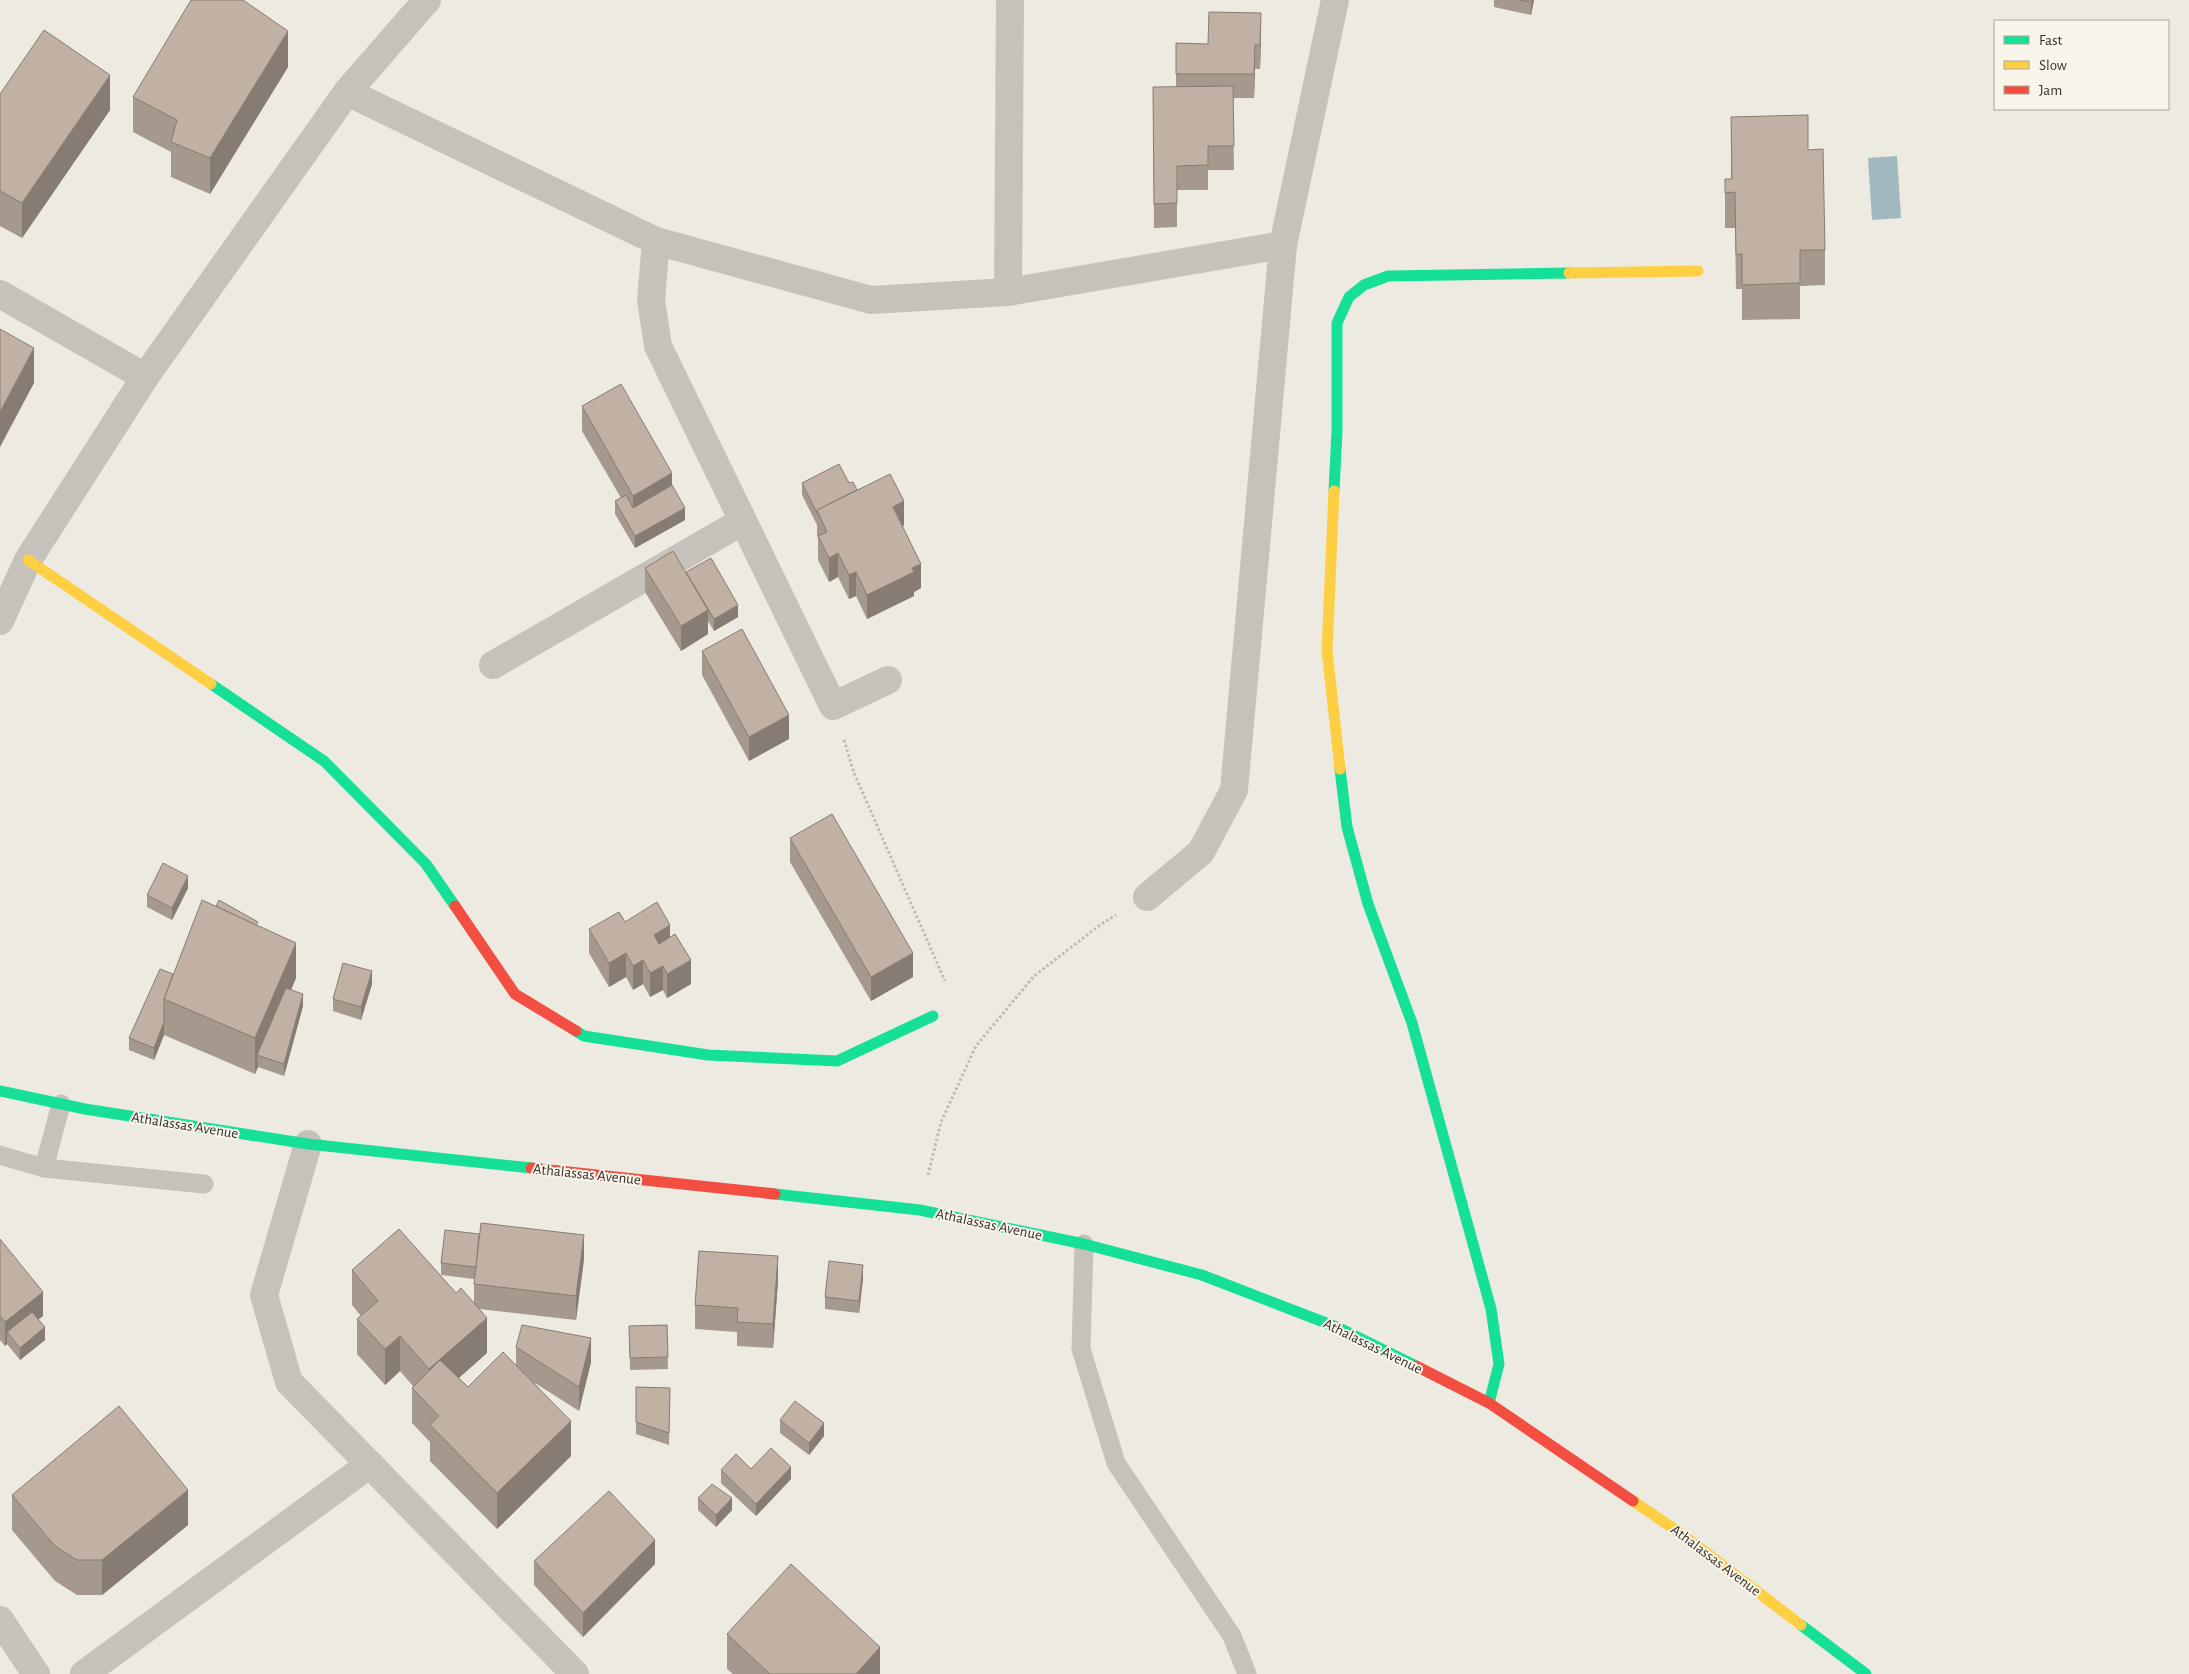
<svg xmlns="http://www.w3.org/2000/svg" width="2189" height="1674" viewBox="0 0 2189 1674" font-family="'Alegreya Sans',sans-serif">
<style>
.water{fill:#9fb9be}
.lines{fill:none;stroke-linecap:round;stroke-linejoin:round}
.path{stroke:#bfbbb4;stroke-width:3;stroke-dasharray:2.5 2.5;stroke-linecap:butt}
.lane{stroke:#c6c2bb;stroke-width:19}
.street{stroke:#c6c2bb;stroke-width:28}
.fast{stroke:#16e098;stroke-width:11}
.slow{stroke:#ffcf43;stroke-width:11}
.jam{stroke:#f24e42;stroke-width:11}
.wall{fill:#a5988d}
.shaded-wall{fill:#867c73}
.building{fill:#c0b1a4;stroke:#867c73}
.labels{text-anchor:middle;stroke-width:4;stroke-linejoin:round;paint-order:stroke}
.street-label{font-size:15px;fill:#373029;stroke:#f9f5ea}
</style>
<rect width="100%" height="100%" fill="#edeae2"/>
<polygon class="water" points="1897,156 1901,218 1872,220 1868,158"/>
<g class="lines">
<g class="path">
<polyline points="844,740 854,773 945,981"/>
<polyline points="928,1175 941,1122 976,1046 1034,976 1100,925 1116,915"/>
</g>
<g class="lane">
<polyline points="0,1155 44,1168 204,1184"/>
<polyline points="44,1168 61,1104"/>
<polyline points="1084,1244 1081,1349 1116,1463 1232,1636 1247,1674"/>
</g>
<g class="street">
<polyline points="347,92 656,241 871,300 1008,292 1283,245"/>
<polyline points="656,241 651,300 658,346 833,706 888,680"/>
<polyline points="1008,292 1010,0"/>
<polyline points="0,294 145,377"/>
<polyline points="0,621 28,560 145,377 347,92 427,0"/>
<polyline points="493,665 743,521"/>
<polyline points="1147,897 1201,852 1234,790 1283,245 1335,0"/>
<polyline points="308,1144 264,1295 289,1382 575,1674"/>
<polyline points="0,1620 36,1674"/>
<polyline points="84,1674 370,1464"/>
</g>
<g class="fast">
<polyline points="1334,491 1337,431 1337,323 1349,297 1364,285 1388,276 1569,273"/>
<polyline points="211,684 324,761 426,864 455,906"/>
<polyline points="1340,769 1347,827 1368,904 1412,1023 1491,1309 1499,1364 1489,1403"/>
<polyline points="576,1031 584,1036 708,1055 837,1061 933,1016"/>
<polyline points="0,1091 85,1109 308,1144 531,1168"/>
<polyline points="775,1194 920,1210 1084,1244 1202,1275 1339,1328 1416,1366"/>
<polyline points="1801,1625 1866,1674"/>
</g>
<g class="slow">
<polyline points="1569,273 1698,271"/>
<polyline points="1334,491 1327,650 1340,769"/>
<polyline points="28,560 211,684"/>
<polyline points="1633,1501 1683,1535 1801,1625"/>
</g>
<g class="jam">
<polyline points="455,906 515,994 576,1031"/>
<polyline points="531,1168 775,1194"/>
<polyline points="1416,1366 1489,1403 1633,1501"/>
</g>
</g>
<g class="wall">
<polygon points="1494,0 1534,0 1531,15 1494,7"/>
<polygon points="1261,37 1260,69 1255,69 1254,98 1233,98 1234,170 1208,170 1208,190 1177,190 1177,227 1154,228 1153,87 1176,87 1176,43 1208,44"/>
<polygon points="288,67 210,194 171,177 171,152 133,132 133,97"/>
<polygon points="0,94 110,110 22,238 0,226"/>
<polygon points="1731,117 1808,150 1825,250 1825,285 1800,286 1800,319 1742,320 1742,289 1736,289 1735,228 1725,228 1725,179 1731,179"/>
<polygon points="582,406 672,485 685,520 635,548 615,514 615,501 621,498 582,431"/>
<polygon points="802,483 849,483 857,490 904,525 903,526 921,588 914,592 914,596 867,619 856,596 849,599 838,577 829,582 818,560 818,538 817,535 817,525 802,495"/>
<polygon points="645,568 686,573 686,572 738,617 714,631 708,621 708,634 681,651 645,592"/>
<polygon points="702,651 789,739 749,761 702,675"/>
<polygon points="790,838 913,977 871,1001 790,862"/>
<polygon points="188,888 172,920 147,907 147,895"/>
<polygon points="625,922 670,937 691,984 667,998 663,990 650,997 643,984 633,990 626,977 609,987 589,953 589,929"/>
<polygon points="258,925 296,978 291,990 303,1006 284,1076 258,1067 255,1074 164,1035 154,1060 129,1050 129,1038 173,974"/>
<polygon points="372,984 361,1020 333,1011 333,999"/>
<polygon points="0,1239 43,1316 38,1319 45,1340 20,1360 7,1344 5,1346 0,1340"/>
<polygon points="584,1259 576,1320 479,1309 487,1353 459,1378 468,1387 516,1364 516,1347 591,1362 579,1411 535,1383 571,1456 497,1529 430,1461 430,1442 412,1423 412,1388 413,1386 400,1371 385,1385 357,1354 357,1319 361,1316 352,1305 352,1270 456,1293 474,1303 474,1279 441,1275 441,1263"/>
<polygon points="863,1278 859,1313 825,1309 825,1297"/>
<polygon points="778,1281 773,1348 737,1346 737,1332 695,1329 695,1305"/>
<polygon points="667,1325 668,1369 630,1370 629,1326"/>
<polygon points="636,1387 670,1388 669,1445 636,1434"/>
<polygon points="780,1420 824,1436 809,1455 780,1433"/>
<polygon points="721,1470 791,1479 756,1516 721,1483"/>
<polygon points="12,1495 188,1525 102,1595 77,1595 55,1581 12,1530"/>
<polygon points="698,1498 732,1510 716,1527 698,1510"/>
<polygon points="534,1561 655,1564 583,1637 534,1585"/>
<polygon points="727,1634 880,1674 733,1674 727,1669"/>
</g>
<g class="shaded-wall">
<polygon points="1532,0 1534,0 1531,15 1531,2"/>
<polygon points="1261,13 1261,37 1260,69 1260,45"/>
<polygon points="288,31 288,67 210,194 210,158"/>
<polygon points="1255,45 1255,69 1254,98 1254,74"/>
<polygon points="110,75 110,110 22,238 22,203"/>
<polygon points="34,348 34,383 0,447 0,412"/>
<polygon points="672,473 672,497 633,520 633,496"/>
<polygon points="904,501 904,525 893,531 893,507"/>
<polygon points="685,508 685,520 635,548 635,536"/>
<polygon points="838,553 838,577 829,582 829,558"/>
<polygon points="921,564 921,588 914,592 914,596 867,619 867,595 912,568"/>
<polygon points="856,572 856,596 849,599 849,575"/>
<polygon points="738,605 738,617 714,631 714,619"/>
<polygon points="708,610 708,634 681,651 681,626"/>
<polygon points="789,715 789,739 749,761 749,737"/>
<polygon points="188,876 188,888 172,920 172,908"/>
<polygon points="670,925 670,949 654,959 654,935"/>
<polygon points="296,943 296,978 262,1057 257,1055 258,1067 255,1074 255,1038"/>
<polygon points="626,953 626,977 609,987 609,963"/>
<polygon points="913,953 913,977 871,1001 871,977"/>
<polygon points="643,960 643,984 633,990 633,966"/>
<polygon points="691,960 691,984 667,998 667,974"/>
<polygon points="663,966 663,990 650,997 650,973"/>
<polygon points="372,971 372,984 361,1020 361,1007"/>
<polygon points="303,994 303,1006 284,1076 284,1064"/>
<polygon points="164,1022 164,1035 154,1060 154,1048"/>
<polygon points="584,1235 584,1259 576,1320 576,1296"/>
<polygon points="778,1256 778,1281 773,1348 773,1324"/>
<polygon points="863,1265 863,1278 859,1313 859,1301"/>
<polygon points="43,1292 43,1316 13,1340 7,1332 7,1344 5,1346 5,1322"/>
<polygon points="487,1318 487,1353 429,1404 429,1369"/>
<polygon points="45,1327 45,1340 20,1360 20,1348"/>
<polygon points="400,1336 400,1371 385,1385 385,1349"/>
<polygon points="591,1338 591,1362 579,1411 579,1387"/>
<polygon points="571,1421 571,1456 497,1529 497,1493"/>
<polygon points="824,1423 824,1436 809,1455 809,1443"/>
<polygon points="791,1467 791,1479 756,1516 756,1504"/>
<polygon points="188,1490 188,1525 102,1595 102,1560"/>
<polygon points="732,1498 732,1510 716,1527 716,1515"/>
<polygon points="655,1540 655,1564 583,1637 583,1613"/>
<polygon points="880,1647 880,1674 856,1674"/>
</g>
<g class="building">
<polygon points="191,0 243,0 288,31 210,158 171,142 177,120 133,97"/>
<polygon points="1519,0 1532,0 1531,2"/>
<polygon points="1209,12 1261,13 1260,45 1255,45 1254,74 1176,74 1176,43 1208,44"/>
<polygon points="44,30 110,75 22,203 0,191 0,94"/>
<polygon points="1233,86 1234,146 1208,146 1208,165 1177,166 1177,203 1154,204 1153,87"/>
<polygon points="1808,115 1808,150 1823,149 1825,250 1800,250 1800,283 1742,285 1742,254 1736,254 1735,192 1725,193 1725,179 1732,179 1731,117"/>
<polygon points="0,329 34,348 0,412"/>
<polygon points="621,384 672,473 633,496 582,406"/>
<polygon points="839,464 849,483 853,482 857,490 817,510 817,513 802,483"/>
<polygon points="890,474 904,501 893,507 921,564 912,568 914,572 867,595 856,572 849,575 838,553 829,558 818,536 827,532 817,510"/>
<polygon points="672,485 685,508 635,536 615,501 626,495 633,508"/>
<polygon points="673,551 708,610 681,626 645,568"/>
<polygon points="711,558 738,605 714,619 686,572"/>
<polygon points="742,629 789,715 749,737 702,651"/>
<polygon points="832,814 913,953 871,977 790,838"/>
<polygon points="163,863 188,876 172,908 147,895"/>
<polygon points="202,900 296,943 255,1038 164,999"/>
<polygon points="219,900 258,922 256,925 216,906"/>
<polygon points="657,902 670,925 654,935 659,944 675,934 691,960 667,974 663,966 650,973 643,960 633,966 626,953 609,963 589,929 619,912 625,922"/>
<polygon points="343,963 372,971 361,1007 333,999"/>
<polygon points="160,969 173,974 164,999 164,1022 154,1048 129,1038"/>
<polygon points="286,988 303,994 284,1064 257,1055"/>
<polygon points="481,1223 584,1235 576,1296 474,1284"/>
<polygon points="399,1229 456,1293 461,1288 487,1318 429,1369 400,1336 385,1349 357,1319 378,1301 352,1270"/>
<polygon points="445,1230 479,1234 476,1267 441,1263"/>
<polygon points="0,1239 43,1292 5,1322 0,1316"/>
<polygon points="699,1251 778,1256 773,1324 737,1322 738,1308 695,1305"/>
<polygon points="829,1261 863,1265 859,1301 825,1297"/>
<polygon points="32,1312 45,1327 20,1348 7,1332"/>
<polygon points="522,1325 591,1338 579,1387 516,1347"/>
<polygon points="667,1325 668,1357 630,1358 629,1326"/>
<polygon points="503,1352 571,1421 497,1493 430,1425 439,1416 412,1388 440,1360 468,1387"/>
<polygon points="636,1387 670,1388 669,1433 636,1422"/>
<polygon points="795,1401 824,1423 809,1443 780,1420"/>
<polygon points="119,1406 188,1490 102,1560 77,1560 55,1546 12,1495"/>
<polygon points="771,1448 791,1467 756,1504 721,1470 736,1454 751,1469"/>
<polygon points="712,1484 732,1498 716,1515 698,1498"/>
<polygon points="609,1491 655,1540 583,1613 534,1561"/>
<polygon points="791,1564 880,1647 856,1674 770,1674 727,1634"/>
</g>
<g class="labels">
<g class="street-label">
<text transform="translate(185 1125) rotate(9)" y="5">Athalassas Avenue</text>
<text transform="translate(587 1174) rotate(6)" y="5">Athalassas Avenue</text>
<text transform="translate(989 1224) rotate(12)" y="5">Athalassas Avenue</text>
<text transform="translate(1373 1346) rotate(26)" y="5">Athalassas Avenue</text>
<text transform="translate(1716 1560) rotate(37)" y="5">Athalassas Avenue</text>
</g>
</g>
<rect x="1994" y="20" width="175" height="90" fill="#f9f5ea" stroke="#aba69d"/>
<rect x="2004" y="36" width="25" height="8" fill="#16e098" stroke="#aba69d"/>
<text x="2039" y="45" font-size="15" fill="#373029">Fast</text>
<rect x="2004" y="61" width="25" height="8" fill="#ffcf43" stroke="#aba69d"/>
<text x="2039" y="70" font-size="15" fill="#373029">Slow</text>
<rect x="2004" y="86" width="25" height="8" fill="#f24e42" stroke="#aba69d"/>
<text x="2039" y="95" font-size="15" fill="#373029">Jam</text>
</svg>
